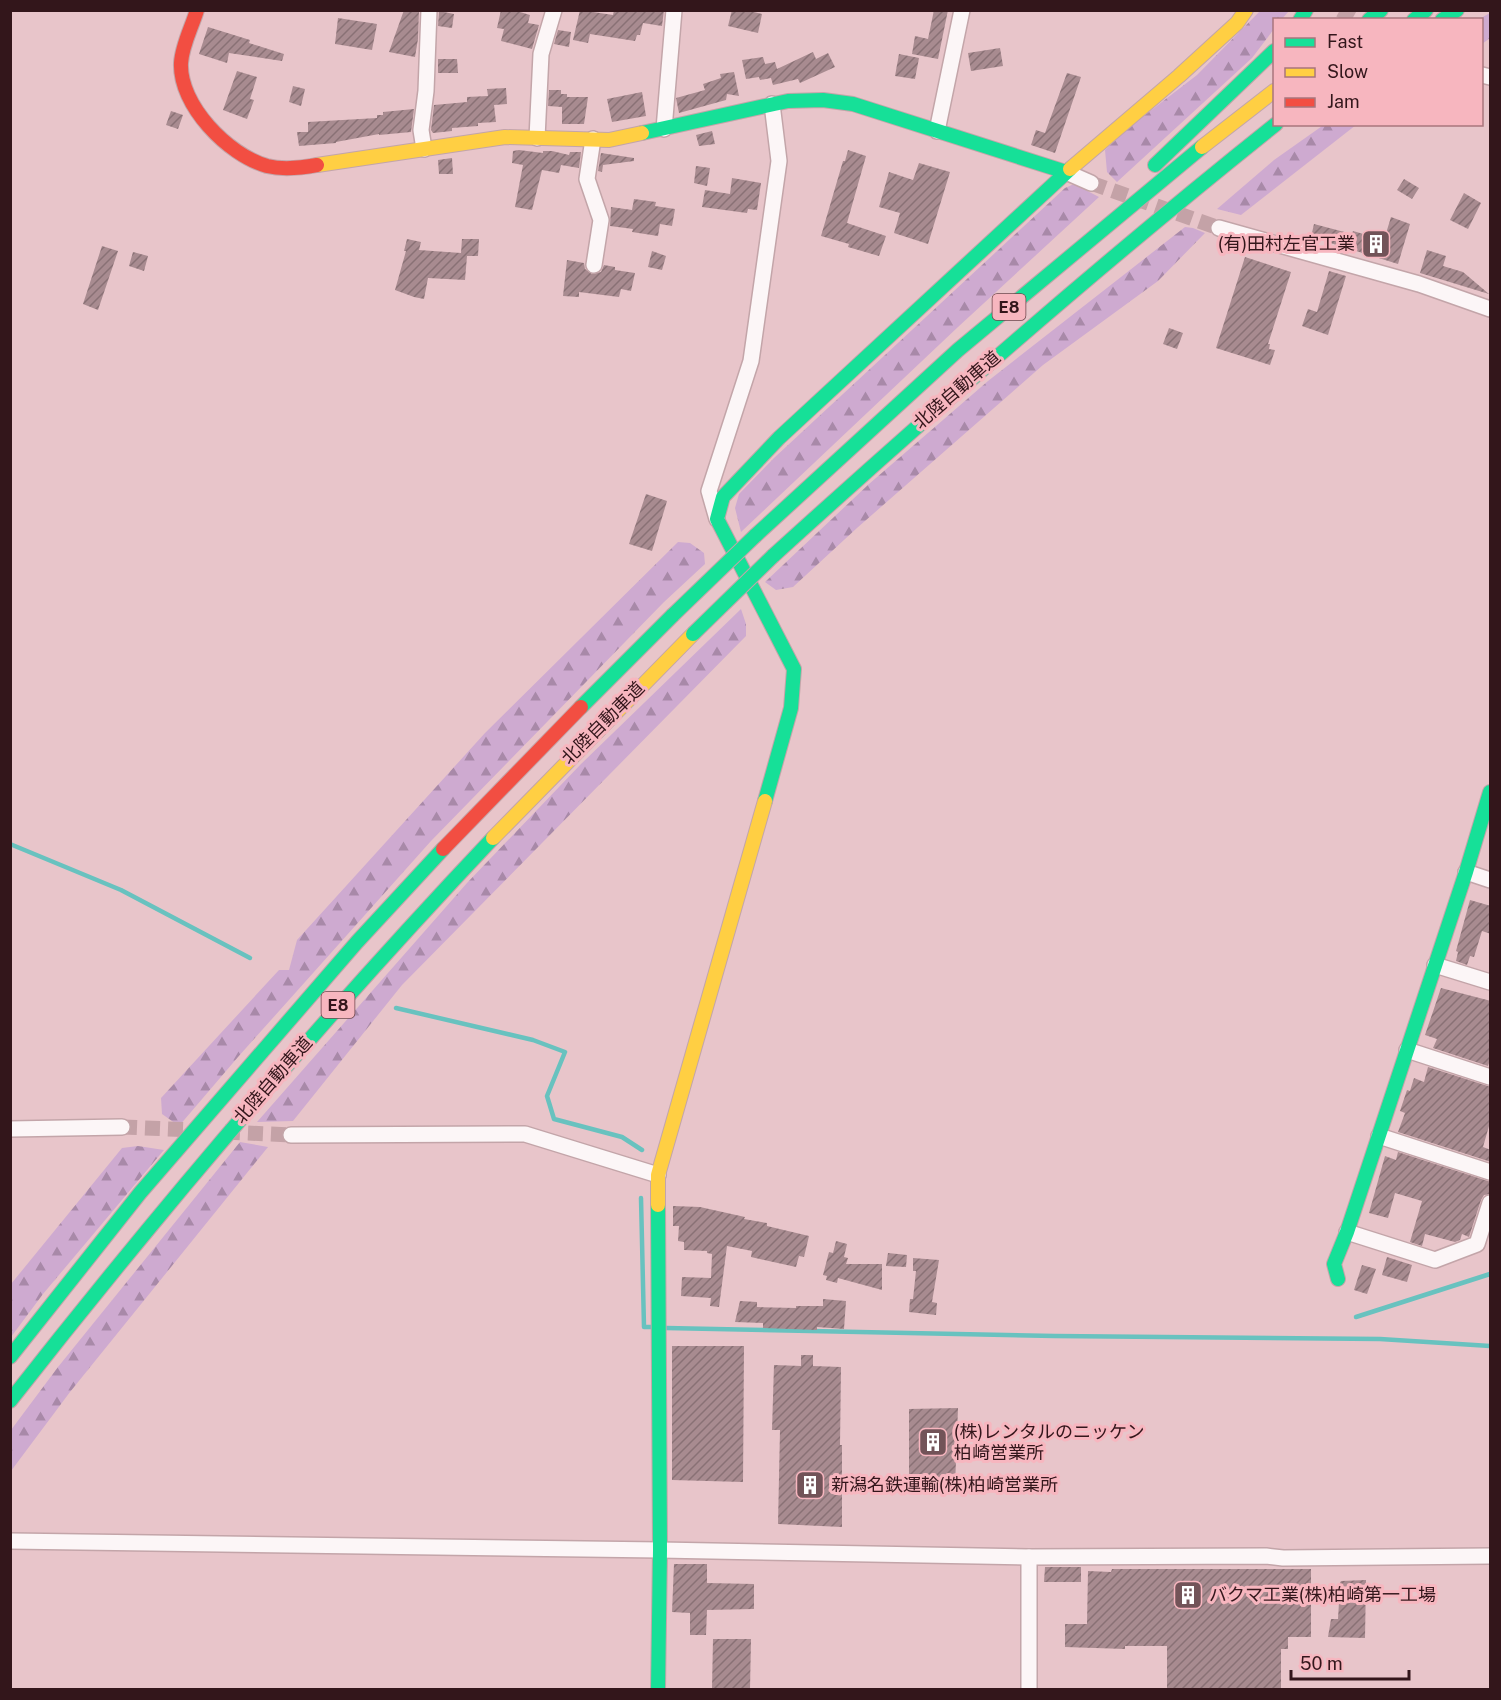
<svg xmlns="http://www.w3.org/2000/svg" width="1501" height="1700" viewBox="0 0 1501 1700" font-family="'Public Sans','Noto Sans JP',sans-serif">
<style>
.forest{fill:url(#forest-firs)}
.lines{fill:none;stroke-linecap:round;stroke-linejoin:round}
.stream{stroke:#68c2bf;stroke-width:4.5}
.building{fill:url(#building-hatch)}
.street-tunnel{stroke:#c4a2a7;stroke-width:15;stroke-dasharray:15 8;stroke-linecap:butt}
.street-casing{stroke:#c3a5a9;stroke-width:18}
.fast-casing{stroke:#c3a5a9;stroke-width:16}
.slow-casing{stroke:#c3a5a9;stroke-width:16}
.jam-casing{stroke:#c3a5a9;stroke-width:16}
.street{stroke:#fcf6f7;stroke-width:15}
.fast{stroke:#16e098;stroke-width:14}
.slow{stroke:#ffcf43;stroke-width:14}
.jam{stroke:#f24e42;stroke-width:14}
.fast-bridge-casing{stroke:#c3a5a9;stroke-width:16;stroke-linecap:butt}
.fast-bridge{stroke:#16e098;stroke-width:14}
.labels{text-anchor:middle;stroke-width:6;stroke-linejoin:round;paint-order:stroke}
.shield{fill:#f7b6bf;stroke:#6e464c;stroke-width:1.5}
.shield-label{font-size:16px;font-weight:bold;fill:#33161b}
.poi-label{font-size:18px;fill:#33161b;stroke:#f7b6bf;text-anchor:start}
.street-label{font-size:18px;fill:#33161b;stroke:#f7b6bf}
</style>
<defs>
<pattern id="forest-firs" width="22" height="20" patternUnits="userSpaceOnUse" patternTransform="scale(1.5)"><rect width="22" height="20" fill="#ceaad0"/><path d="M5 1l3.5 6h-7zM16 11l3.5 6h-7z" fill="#a889a8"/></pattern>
<pattern id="building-hatch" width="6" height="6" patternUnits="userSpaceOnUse" patternTransform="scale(1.5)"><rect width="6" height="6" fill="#a88b90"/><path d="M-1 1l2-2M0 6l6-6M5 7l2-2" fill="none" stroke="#897175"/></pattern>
</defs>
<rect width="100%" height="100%" fill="#e8c5ca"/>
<g class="forest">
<polygon points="1260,11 1289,11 1282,19 1274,20 1274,29 1252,58 1117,182 1107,172 1105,150 1132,125 1197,75"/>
<polygon points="1490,13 1490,38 1482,44 1482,20 1479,19"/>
<polygon points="1325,124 1356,125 1241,215 1217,209 1274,160"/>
<polygon points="1074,184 1099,197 958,327 741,532 735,508 739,494 774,458 1065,188"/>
<polygon points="1185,227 1193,228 1205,233 1158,281 1043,365 857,528 793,587 776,590 765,582 869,484 988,381"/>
<polygon points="678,542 690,543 704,553 705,564 664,602 431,841 238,1057 179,1126 162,1114 161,1098 279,970 289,970 297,940 485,733"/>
<polygon points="741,609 746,624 746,636 402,985 293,1121 257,1122 467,883 581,764"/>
<polygon points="240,1142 268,1147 70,1392 11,1471 11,1430 58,1367"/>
<polygon points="138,1146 164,1150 43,1294 11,1337 11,1284 122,1148"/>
</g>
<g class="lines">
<g class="stream">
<polyline points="10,844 121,890 250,958"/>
<polyline points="396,1008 533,1040 565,1052 547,1096 554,1119 622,1137 642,1150"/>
<polyline points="641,1198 644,1327 654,1327"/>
<polyline points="1356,1317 1490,1274"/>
<polyline points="666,1328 1055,1336 1380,1339 1490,1346"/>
</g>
</g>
<g class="building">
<polygon points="404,10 419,10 418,39 415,57 389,52"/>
<polygon points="501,10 520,10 520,12 530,15 528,23 539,25 532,49 501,41 504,29 497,28"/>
<polygon points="580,10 613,15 614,10 664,10 662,26 643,23 640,35 637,35 635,41 590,34 588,43 573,40"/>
<polygon points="732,10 746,10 762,14 758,33 728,26"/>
<polygon points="934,10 948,10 938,59 912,54 915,36 928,39"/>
<polygon points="439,11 454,14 452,28 438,26"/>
<polygon points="338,18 377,24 372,50 335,44"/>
<polygon points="208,27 250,40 249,43 284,54 282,61 229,53 227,63 199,54"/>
<polygon points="558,30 571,32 569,47 554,44"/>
<polygon points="1000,48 1003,66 971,71 968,53"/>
<polygon points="813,52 816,59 828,53 835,67 800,83 798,79 773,85 771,78 760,80 759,77 746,79 742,60 763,57 765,64 775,62 777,69"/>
<polygon points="899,54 919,58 915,79 895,76"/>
<polygon points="438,59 457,59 458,73 438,73"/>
<polygon points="237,71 257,77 250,99 254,100 247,119 223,110"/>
<polygon points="734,72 739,96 727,94 726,100 679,113 676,98 705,90 703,84 721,78 720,74"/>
<polygon points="1067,73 1081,77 1055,153 1031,145 1036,130 1045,133"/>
<polygon points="293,86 305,89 301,106 289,102"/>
<polygon points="506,88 507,104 494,105 496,122 478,123 478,126 452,128 452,131 433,133 431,130 434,105 467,102 467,97 488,96 487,89"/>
<polygon points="549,90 561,90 561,94 567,94 567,97 588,97 584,124 562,124 562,107 548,106"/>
<polygon points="642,92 646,116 612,122 607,99"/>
<polygon points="414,109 411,132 379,135 379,134 336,142 336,143 299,146 297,132 308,132 308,122 377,118 377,115 383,115 383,112"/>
<polygon points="171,111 183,115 178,129 166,125"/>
<polygon points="712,131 715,144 699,146 696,135"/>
<polygon points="519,150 543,153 543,151 552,151 569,155 570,152 581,152 579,168 561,165 559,173 542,170 532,210 515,207 523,165 512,163 513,151"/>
<polygon points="848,150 866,156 847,223 886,236 879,256 848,247 849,244 821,236 843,161 845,161"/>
<polygon points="601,153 634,158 634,161 603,165 602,172 598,171"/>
<polygon points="452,158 453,174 439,174 438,160"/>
<polygon points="919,163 950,172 928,244 894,233 900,213 879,207 889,172 913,180"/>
<polygon points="696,166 710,168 707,186 694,183"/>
<polygon points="732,178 761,183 757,210 748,209 747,213 702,207 705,190 730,194"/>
<polygon points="1404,179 1419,188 1412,199 1397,190"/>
<polygon points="1464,193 1481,203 1468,229 1450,220"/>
<polygon points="634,199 656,202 655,206 675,209 672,226 660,224 658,236 632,232 633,229 610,226 611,207 632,210"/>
<polygon points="1391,217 1410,224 1398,264 1311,237 1314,224 1352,234 1353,231 1384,240"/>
<polygon points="407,239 421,242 419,250 461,253 462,239 479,239 478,256 467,256 465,280 428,278 424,299 414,297 395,290 406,251 404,251"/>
<polygon points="102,246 118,251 98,310 83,304"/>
<polygon points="1427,250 1446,256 1443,266 1463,272 1489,294 1420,273"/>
<polygon points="652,251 666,256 662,270 648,267"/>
<polygon points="133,252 148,256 144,271 129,266"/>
<polygon points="1245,257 1291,272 1268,344 1270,344 1269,349 1275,350 1270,365 1216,348"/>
<polygon points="567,260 584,263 585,269 592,274 601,272 604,265 615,267 615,270 635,273 631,291 621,289 619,297 579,292 579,297 563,296"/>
<polygon points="1329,271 1346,276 1328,335 1302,326 1308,309 1317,312"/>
<polygon points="1169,328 1183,333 1177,349 1163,344"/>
<polygon points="646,494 667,501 652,551 629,544"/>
<polygon points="1470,900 1491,906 1491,934 1482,931 1474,957 1470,956 1467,965 1456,961 1458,952 1456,951"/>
<polygon points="1441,988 1491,1001 1491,1057 1488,1066 1433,1048 1437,1039 1425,1035"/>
<polygon points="1428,1067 1491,1087 1491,1119 1483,1147 1491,1150 1491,1162 1398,1132 1405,1113 1400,1111 1407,1090 1410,1091 1414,1078 1424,1082"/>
<polygon points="1398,1152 1491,1182 1491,1194 1484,1195 1481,1200 1469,1237 1462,1234 1460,1240 1455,1242 1425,1234 1422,1246 1410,1242 1422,1201 1395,1193 1388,1218 1369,1213 1385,1156 1396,1160"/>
<polygon points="673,1206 700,1207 745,1217 744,1219 767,1223 767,1226 809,1236 804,1257 799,1256 796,1267 751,1257 752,1251 727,1246 719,1307 710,1306 711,1298 681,1296 682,1277 711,1278 712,1254 707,1253 707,1251 684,1250 684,1242 678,1241 679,1226 673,1226"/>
<polygon points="836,1241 847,1244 844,1257 848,1258 846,1264 882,1264 882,1290 838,1278 837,1283 826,1280 827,1276 823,1275 829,1252 833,1253"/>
<polygon points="888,1253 907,1255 906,1267 886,1266"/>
<polygon points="1387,1257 1412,1265 1407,1282 1382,1275"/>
<polygon points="913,1258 939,1260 932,1302 937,1303 936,1315 909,1312 910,1299 913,1299 916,1271 913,1271"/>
<polygon points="1362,1265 1376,1269 1367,1294 1354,1290"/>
<polygon points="823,1299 846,1301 844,1329 817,1327 817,1330 763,1328 763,1323 735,1322 740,1301 757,1302 757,1307 796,1308 796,1306 823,1306"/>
<polygon points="672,1346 744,1346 743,1482 672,1480"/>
<polygon points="801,1355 813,1355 813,1366 841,1367 840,1445 842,1445 842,1527 778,1524 780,1430 772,1430 774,1365 801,1366"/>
<polygon points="958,1408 955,1486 921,1486 922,1474 909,1475 909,1409"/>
<polygon points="674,1564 707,1564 707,1583 754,1584 754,1609 707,1610 706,1635 690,1635 690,1613 672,1612"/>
<polygon points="1045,1567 1081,1567 1081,1582 1044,1582"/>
<polygon points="1112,1569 1311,1569 1311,1637 1288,1637 1288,1649 1281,1649 1281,1689 1167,1689 1167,1646 1125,1646 1125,1649 1065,1647 1065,1624 1087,1624 1088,1571 1111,1572"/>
<polygon points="1366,1580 1365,1638 1328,1637 1331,1619 1338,1619 1339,1602 1333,1596 1341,1581"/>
<polygon points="713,1639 751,1639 750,1689 712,1689"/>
</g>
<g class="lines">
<g class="street-tunnel">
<polyline points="1340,10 1358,20"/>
<polyline points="1091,183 1219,228"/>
<polyline points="122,1127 195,1130"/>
<polyline points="225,1132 291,1135"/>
</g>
<g class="street-casing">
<g id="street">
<polyline points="1482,75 1490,77"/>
<polyline points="664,129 674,10"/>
<polyline points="937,131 962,10"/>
<polyline points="537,138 541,54 554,10"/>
<polyline points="593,139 587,179 601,220 594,265"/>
<polyline points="424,149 421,130 426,91 429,10"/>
<polyline points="1066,172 1091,183"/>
<polyline points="1219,228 1419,284 1490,309"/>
<polyline points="717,519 709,491 751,361 779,161 772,104"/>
<polyline points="1466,872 1490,880"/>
<polyline points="1435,965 1490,982"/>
<polyline points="1407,1050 1490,1077"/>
<polyline points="10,1129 122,1127"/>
<polyline points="291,1135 525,1134 658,1175"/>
<polyline points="1379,1136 1490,1172"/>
<polyline points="1347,1232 1435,1260 1477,1244 1490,1203"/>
<polyline points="10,1541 660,1550 1029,1557 1266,1556 1283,1558 1490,1556"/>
<polyline points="1029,1557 1029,1690"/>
</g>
</g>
<g class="fast-casing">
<g id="fast">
<polyline points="1300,20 1306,10"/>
<polyline points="1369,20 1381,10"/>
<polyline points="1414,20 1426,10"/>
<polyline points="1442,20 1457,10"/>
<polyline points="642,133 788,101 823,100 853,104 1066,172"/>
<polyline points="1155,165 1274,51"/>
<polyline points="755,536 958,350 1202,147"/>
<path d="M773,556c164,-149 330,-294 503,-432"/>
<polyline points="581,707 673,615"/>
<polyline points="765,801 791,708 794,669 717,519 723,497 779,438 1070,169"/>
<polyline points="1338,1279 1334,1264 1347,1232 1466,872 1490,792"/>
<polyline points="10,1357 140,1193 357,942 443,849"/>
<path d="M10,1401c153,-195 313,-383 483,-563"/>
<polyline points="658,1690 660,1550 658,1205"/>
</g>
</g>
<g class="slow-casing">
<g id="slow">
<polyline points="1202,147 1274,91"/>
<polyline points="317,165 505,137 609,140 642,133"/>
<polyline points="1070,169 1179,76 1237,23 1246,10"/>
<polyline points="493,838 693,634"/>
<polyline points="658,1205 658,1175 765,801"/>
</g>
</g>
<g class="jam-casing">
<g id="jam">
<path d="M197,10c-5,17 -15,35 -16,53 -2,42 47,92 86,103 16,4 34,2 50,-1"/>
<polyline points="443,849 581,707"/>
</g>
</g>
<use href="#street" class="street"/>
<use href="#fast" class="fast"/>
<use href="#slow" class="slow"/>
<use href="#jam" class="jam"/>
<g class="fast-bridge-casing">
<g id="fast-bridge">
<polyline points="673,615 755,536"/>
<polyline points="693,634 773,556"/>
</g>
</g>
<use href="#fast-bridge" class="fast-bridge"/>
</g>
<defs>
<g id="building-square" transform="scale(1.5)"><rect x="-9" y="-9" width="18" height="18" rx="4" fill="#725358" stroke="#f7b6bf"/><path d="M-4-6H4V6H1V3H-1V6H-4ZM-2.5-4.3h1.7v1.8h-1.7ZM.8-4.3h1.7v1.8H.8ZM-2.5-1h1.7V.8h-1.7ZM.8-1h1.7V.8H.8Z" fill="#fff"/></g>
</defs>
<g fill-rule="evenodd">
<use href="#building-square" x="1376" y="244"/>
<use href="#building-square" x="933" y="1442"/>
<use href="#building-square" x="810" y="1485"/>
<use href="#building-square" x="1188" y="1595"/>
</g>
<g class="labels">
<g class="shield">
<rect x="992.5" y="294" width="33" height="26" rx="4.5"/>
<rect x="321.5" y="992" width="33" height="26" rx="4.5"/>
</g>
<g class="shield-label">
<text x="1009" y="313">E8</text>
<text x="338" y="1011">E8</text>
</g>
<g class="poi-label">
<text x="1355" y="250" text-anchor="end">(有)田村左官工業</text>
<text x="954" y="1438">(株)レンタルのニッケン<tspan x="954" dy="21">柏崎営業所</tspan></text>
<text x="831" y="1491">新潟名鉄運輸(株)柏崎営業所</text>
<text x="1209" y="1601">バクマ工業(株)柏崎第一工場</text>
</g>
<g class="street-label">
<text transform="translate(957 390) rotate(-41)" y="6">北陸自動車道</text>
<text transform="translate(603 723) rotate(-45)" y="6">北陸自動車道</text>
<text transform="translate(273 1080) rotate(-49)" y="6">北陸自動車道</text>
</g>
</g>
<rect width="1501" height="1700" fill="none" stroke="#33161b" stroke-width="24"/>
<rect x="1273" y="18" width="210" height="108" fill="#f7b6bf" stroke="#a9767d" stroke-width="1.5"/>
<rect x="1285" y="38" width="30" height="9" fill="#16e098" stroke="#a9767d" stroke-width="1.5"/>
<text x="1327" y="48" font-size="18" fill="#33161b">Fast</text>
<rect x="1285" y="68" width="30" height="9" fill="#ffcf43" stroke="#a9767d" stroke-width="1.5"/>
<text x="1327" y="78" font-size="18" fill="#33161b">Slow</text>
<rect x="1285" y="98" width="30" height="9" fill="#f24e42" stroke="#a9767d" stroke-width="1.5"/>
<text x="1327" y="108" font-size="18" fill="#33161b">Jam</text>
<path d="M1291 1670v9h118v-9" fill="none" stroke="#33161b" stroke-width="3"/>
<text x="1300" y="1670" font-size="18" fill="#33161b" stroke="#f7b6bf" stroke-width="4.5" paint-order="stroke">50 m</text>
</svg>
